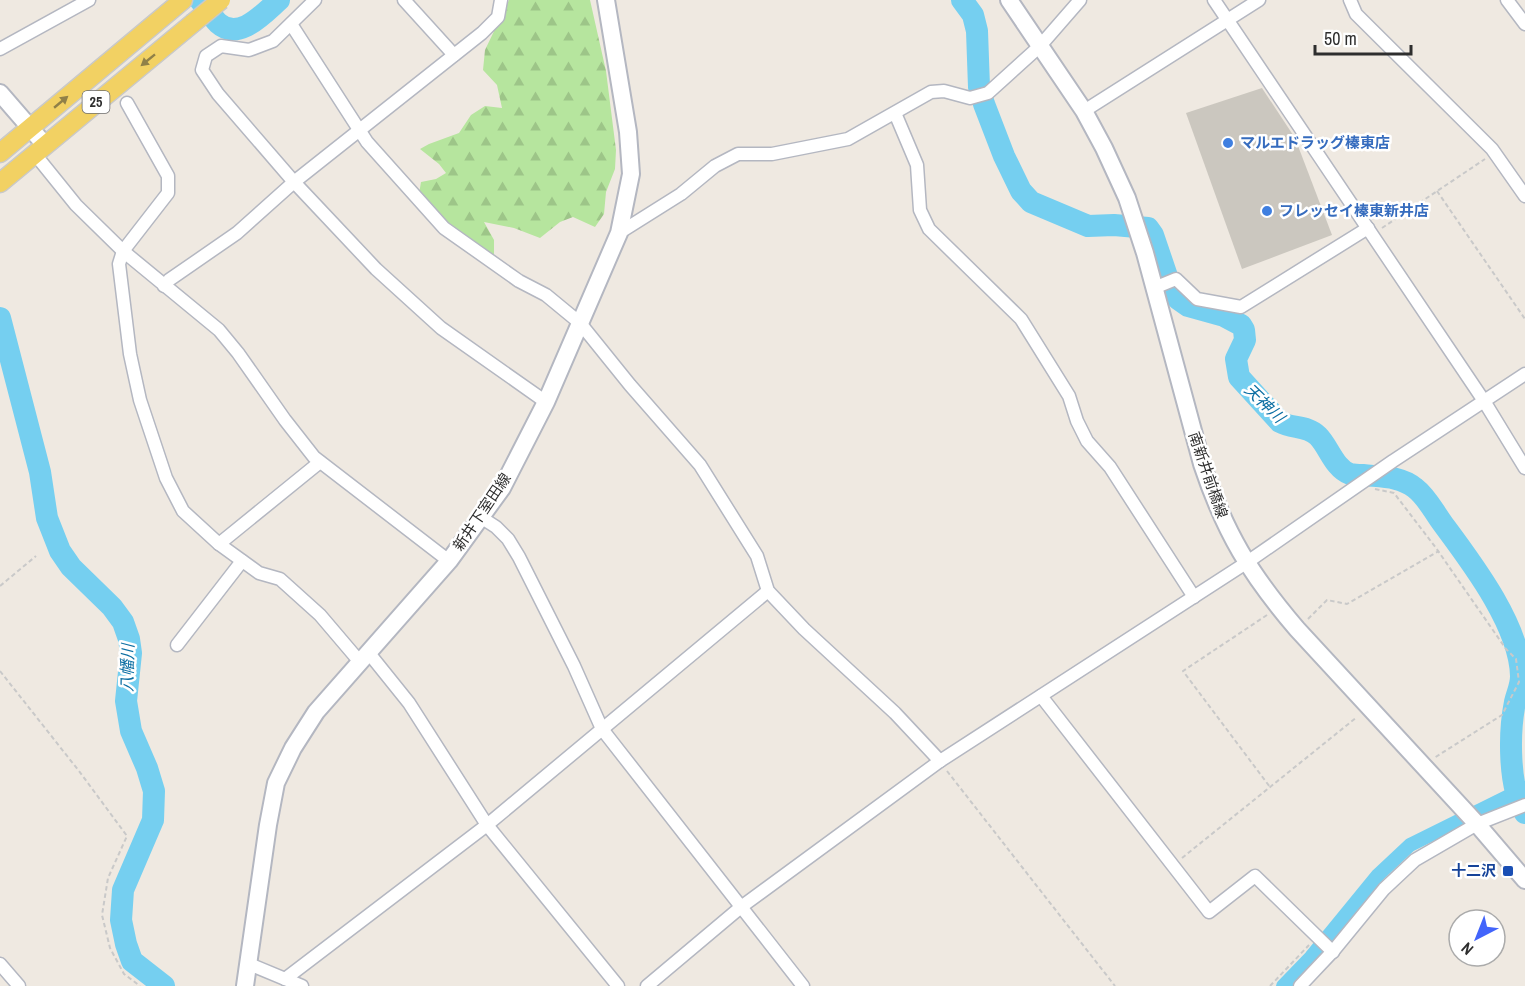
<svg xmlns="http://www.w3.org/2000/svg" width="1525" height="986" viewBox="0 0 1525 986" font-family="'Archivo Narrow','Noto Sans JP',sans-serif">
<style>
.forest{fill:url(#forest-firs)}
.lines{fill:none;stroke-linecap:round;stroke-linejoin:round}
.canal{stroke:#75cff0;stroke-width:14}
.river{stroke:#75cff0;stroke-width:22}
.building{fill:#cbc7bf}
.minor-casing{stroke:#b4b7c1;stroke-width:15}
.secondary-casing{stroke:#b4b7c1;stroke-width:20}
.primary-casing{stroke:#c9c9c9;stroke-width:21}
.path{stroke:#c9c9c9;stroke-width:2;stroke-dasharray:4.5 3;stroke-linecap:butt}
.minor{stroke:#fff;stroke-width:12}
.secondary{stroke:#fff;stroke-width:16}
.primary{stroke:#f2d163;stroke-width:18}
.primary-bridge-casing{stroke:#c9c9c9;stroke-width:21;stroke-linecap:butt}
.primary-bridge{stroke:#f2d163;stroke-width:18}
.oneway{fill:#908048}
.shop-dot{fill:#3f7fe0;stroke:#fff;stroke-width:2}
.transit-dot{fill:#1a4fb4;stroke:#fff;stroke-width:2}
.labels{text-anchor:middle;stroke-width:5;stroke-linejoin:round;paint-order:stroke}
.shield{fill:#fff;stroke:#6d6d6d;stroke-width:1.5}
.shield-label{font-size:14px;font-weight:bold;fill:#2e2e2e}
.shop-label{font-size:15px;font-weight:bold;fill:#366cbe;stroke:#fff;text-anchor:start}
.street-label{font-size:15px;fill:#2e2e2e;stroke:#fff}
.transit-label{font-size:15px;font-weight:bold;fill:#164399;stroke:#fff;text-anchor:end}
.water-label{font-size:16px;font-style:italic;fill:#0d6fa3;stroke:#fff}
</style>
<defs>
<pattern id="forest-firs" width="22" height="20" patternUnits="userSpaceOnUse" patternTransform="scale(1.5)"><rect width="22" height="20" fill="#b6e59e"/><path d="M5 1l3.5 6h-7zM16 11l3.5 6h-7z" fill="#9dc588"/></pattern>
</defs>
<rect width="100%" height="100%" fill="#efe9e1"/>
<polygon class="forest" points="509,0 590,0 606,71 616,150 615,169 606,192 604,214 595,227 573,217 560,222 540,238 514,228 484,222 494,240 494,257 455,234 419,194 421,182 436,179 446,173 439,164 420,149 429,144 459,133 471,115 485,106 502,108 497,85 483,70 485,50"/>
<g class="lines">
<polyline class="canal" points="1283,986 1311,957 1378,875 1410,845 1525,788"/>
<g class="river">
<path d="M200,0c6,7 11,16 18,23 21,19 46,-10 61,-23"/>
<path d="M962,0l11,15 4,16 2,56 5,17 20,52 17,35 10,11 57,24 26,-1 34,3 5,7 19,56 6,8 10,7 36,10 17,9 3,5 1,10 -9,19 3,18 41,45c12,7 27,3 38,14 11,11 16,32 32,38 4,1 9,1 13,1 19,2 37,1 52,13 12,9 19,24 28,36 29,39 77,102 78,152 0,10 -4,17 -6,26 -6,30 -7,86 10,111"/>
<polyline points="0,318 40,472 47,518 60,551 71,567 112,607 123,622 129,639 131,653 126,701 131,731 147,768 154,791 153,820 123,890 121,920 126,944 132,961 164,986"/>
</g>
</g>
<polygon class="building" points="1262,88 1295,138 1332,235 1242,269 1186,113"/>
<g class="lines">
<g class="minor-casing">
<g id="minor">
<polyline points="315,0 273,41 249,50 221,46 206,56 202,70 218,94 294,182 376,269 441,328 546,402"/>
<polyline points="404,0 454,55"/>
<polyline points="1214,0 1484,401 1525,468"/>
<polyline points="1350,0 1356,14 1492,149 1525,196"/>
<polyline points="1507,0 1525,24"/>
<polyline points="291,24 367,142 444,228 519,281 546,295 580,323 630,385 700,465 757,556 768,591 804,629 895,713 940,761"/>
<polyline points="0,49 89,0"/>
<polyline points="127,103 168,176 168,193 123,251 119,264 130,354 140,400 166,478 183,511 219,544 259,573 280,579 320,615 360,662"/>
<polyline points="1084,111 1259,0"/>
<polyline points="895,113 917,165 920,210 929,229 1021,319 1069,396 1077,421 1087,441 1110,467 1194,597"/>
<polyline points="34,153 76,205 123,251 219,330 238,353 285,420 314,457 449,561"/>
<polyline points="619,233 681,194 715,166 738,154 772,154 848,139 931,92 944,91 970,98 988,93 1040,46 1080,0"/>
<polyline points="164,286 169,280 237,233 294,182 482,33 498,17 501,0"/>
<polyline points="1154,288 1176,279 1197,299 1241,307 1368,228"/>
<polyline points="482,518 496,527 508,539 519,557 574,666 602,729 803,986"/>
<polyline points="219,544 320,462"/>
<polyline points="177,645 242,561"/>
<polyline points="368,652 409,703 487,825 618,986"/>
<polyline points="1041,696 1209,912 1255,876 1333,952"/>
<polyline points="0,964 19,986"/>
<polyline points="249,964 302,986"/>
<polyline points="285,979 487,825 768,591"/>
<polyline points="647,986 741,907 940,761 1246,563 1393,461 1525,374"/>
<polyline points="1300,986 1334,950 1384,889 1415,860 1477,824 1525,805"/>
</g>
</g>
<g class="secondary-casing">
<g id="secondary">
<path d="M1009,0l75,111 20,37 23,50 18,55 57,211c23,69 48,110 95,165l180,195 48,56"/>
<polyline points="0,93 45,145"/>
<polyline points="245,986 268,825 276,783 293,748 316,712 449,561 502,488 546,402 619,233 631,174 628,132 606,0"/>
</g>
</g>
<g class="primary-casing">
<g id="primary">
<polyline points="0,153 183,0"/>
<polyline points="0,183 193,23"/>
</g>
</g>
<g class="path">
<polyline points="1437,191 1525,319"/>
<polyline points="1382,228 1485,159"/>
<polyline points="1375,489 1394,493 1436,548 1506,649 1516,659 1519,682 1502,715 1434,758"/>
<polyline points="0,586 36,556"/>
<polyline points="1267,615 1183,671 1270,787"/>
<polyline points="1308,619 1327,600 1347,604 1439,551"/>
<polyline points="0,671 79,771 127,836 108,878 102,915 110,948 124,974 140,986"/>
<polyline points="947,771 1115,986"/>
<polyline points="1182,858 1357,717"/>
<polyline points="1270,986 1309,945"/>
</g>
<use href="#minor" class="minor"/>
<use href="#secondary" class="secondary"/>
<use href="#primary" class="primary"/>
<g class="primary-bridge-casing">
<polyline id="primary-bridge" points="193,23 221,0"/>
</g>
<use href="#primary-bridge" class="primary-bridge"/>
</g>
<defs><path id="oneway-solid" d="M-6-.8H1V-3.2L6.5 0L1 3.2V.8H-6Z" transform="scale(1.5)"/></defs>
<g class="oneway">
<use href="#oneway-solid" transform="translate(148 60) rotate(141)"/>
<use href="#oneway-solid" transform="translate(61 102) rotate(-40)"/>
</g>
<g class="shop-dot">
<circle cx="1228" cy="143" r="6"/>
<circle cx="1267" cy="211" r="6"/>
</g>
<rect class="transit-dot" x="1502" y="865" width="12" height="12" rx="3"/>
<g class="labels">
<rect class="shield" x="82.5" y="91" width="27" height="22" rx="4.5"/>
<g class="shield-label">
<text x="96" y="107">25</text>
</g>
<g class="shop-label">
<text x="1240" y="148">マルエドラッグ榛東店</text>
<text x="1279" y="216">フレッセイ榛東新井店</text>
</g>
<g class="street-label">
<text transform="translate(1208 475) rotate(71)" y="5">南新井前橋線</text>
<text transform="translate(482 512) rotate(-56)" y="5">新井下室田線</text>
</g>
<g class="transit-label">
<text x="1496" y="876">十二沢</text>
</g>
<g class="water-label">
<text transform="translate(1265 403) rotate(44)" y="6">天神川</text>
<text transform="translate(127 668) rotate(-89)" y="6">八幡川</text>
</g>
</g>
<g transform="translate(1477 938) rotate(222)"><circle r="28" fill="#ffffff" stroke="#ababab" stroke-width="1.5"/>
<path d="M0-4.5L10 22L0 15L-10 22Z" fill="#4264fb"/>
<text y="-9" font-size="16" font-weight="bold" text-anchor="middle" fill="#2e2e2e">N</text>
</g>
<path d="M1315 45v9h96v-9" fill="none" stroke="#2e2e2e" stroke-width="3"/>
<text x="1324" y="45" font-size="18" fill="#2e2e2e" stroke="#ffffff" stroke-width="4.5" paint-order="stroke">50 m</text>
</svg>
